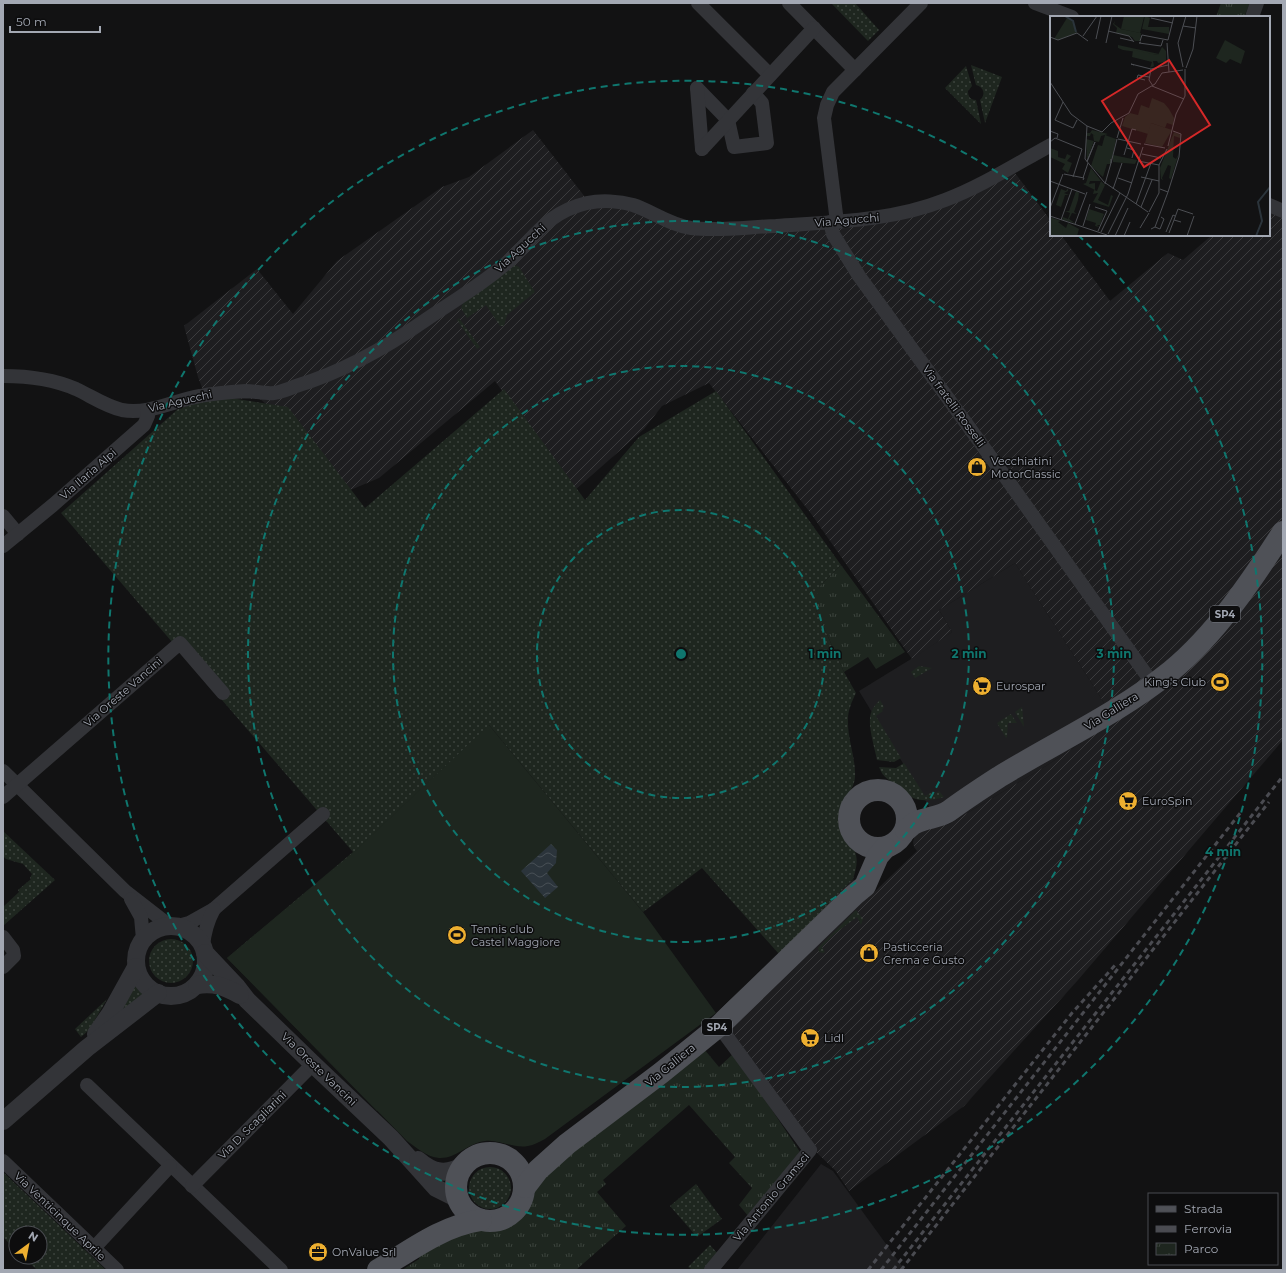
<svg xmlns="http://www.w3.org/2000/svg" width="1286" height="1273" viewBox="0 0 1286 1273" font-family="Montserrat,sans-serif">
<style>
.built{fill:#1e1e20}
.industrial{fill:url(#industrial-furrows)}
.grass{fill:url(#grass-dots)}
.park{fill:url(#park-tufts)}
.pitch{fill:#1e261f}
.water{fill:url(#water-waves)}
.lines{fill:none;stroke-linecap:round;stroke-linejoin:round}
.minor{stroke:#333438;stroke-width:14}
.tertiary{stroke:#333438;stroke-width:18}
.primary{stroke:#4f5157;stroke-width:22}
.rail{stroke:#4a4b51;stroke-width:3;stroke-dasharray:5 4;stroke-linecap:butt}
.ring{fill:none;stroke:#0f766e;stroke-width:2;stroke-dasharray:7 5}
.labels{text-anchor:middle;stroke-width:3;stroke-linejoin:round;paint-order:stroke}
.shield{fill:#0d0d0e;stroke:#767a82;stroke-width:1}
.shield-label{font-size:10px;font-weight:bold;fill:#a3a8b3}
.street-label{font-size:11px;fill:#a3a8b3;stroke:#0d0d0e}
.poi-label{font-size:11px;fill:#a3a8b3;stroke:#0d0d0e;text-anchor:start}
.inset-river{fill:none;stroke:#2b343b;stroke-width:2}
.inset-road{fill:none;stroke:#4c4e53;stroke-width:1}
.view{fill:#d62828;fill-opacity:0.15;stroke:#d62828;stroke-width:2}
.inset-edge{fill:none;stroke:#a3a8b3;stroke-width:2}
.centre{fill:#0f766e;stroke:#0d0d0e;stroke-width:2}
.ring-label{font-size:12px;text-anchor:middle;font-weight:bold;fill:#0f766e;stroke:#0d0d0e;stroke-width:3;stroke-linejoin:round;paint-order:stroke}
</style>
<defs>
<pattern id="industrial-furrows" width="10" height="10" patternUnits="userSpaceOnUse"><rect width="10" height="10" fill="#1e1e20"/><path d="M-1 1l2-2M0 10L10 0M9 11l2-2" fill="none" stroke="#3c3c3e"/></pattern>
<pattern id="grass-dots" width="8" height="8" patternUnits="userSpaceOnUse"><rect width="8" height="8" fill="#1e261f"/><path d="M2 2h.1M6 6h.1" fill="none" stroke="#3c433d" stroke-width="1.8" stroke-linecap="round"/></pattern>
<pattern id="park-tufts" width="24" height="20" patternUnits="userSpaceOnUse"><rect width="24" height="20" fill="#1e261f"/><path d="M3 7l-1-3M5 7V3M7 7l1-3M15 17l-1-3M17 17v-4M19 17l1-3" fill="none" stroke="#3c433d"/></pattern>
<pattern id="water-waves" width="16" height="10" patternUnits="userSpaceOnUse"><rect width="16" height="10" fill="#2b343b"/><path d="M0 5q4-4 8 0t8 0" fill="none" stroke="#474f55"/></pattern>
</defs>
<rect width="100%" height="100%" fill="#121213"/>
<g class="built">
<polygon points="1015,563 1115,720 1046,766 949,824 941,826 859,691 911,659 952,632 939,610"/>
<polygon points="821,1164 833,1171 905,1270 737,1270"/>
</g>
<polygon class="industrial" points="533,130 585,197 710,229 924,206 1009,165 1051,221 1051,235 1061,235 1110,301 1168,253 1183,260 1212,235 1269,235 1269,201 1283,205 1283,740 1078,980 964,1106 849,1191 835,1170 816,1152 728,1027 716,1013 779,954 853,879 868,898 917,851 914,847 913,842 915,835 918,831 949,824 1046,766 1115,720 1015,563 939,610 952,632 912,659 812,515 709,383 662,406 644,429 574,491 495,381 379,478 336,496 278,414 260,399 206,398 198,377 184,326 257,269 293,314 337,261 442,187 469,177"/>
<g class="grass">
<polygon points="831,3 855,3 879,30 868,41"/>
<path d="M971,65l31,12 -17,46 -5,-23c6,-5 4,-13 -4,-15z"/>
<path d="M966,66l6,20 -4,5c0,5 2,9 8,9l5,24 -36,-36z"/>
<polygon points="514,265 519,267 535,292 507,315 504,326 500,326 486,305 467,318 461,308 463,303"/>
<polygon points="459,318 480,347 477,349 457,320"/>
<path d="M504,389l81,111 54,-63 77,-46 125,174 -21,21 -4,24 28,62 12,21c-4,8 -8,17 -8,26 -1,19 8,39 7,58 -1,15 -15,24 -16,39 0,9 4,19 9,26 2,3 4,5 6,7 5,10 2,21 -1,30l-74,75 -77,-86 -59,44 -154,-187 -112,386 -150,-153 126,-106 -292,-339 117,-104 26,-9 27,-2 57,9 77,101z"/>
<polygon points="919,666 932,668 915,678 911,672"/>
<path d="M880,700l4,7 -2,3 1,1 -7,5 25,42 -7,4 -17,-2c-2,-12 -10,-35 -6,-47 2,-6 5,-9 9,-13z"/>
<polygon points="1022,707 1024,727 1015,712"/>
<polygon points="1011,714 1017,723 1008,723 1007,737 1006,738 997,723"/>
<path d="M904,763l21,33 7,-4 2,2 5,-3 5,6c-10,3 -21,5 -31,1 -5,-3 -9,-8 -14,-12 -9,-5 -16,-8 -20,-19l17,1z"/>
<polygon points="3,831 55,880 3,926 3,907 19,892 18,890 31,879 30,878 32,874 23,864 6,859 3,856"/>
<polygon points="856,910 863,919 861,925 857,917 833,935 822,947 825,952 823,953 819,952 818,948"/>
<circle cx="171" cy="961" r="22"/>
<polygon points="135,983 138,989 145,994 103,1030"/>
<polygon points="107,999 89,1030 81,1037 75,1029"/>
<circle cx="490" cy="1188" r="21"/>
<polygon points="3,1172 106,1270 37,1270 24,1257 40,1257 40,1233 16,1233 16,1250 3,1237"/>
<polygon points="696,1184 722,1219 697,1237 670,1206"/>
<polygon points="710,1245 719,1255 707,1270 693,1270 688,1267"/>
</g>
<g class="park">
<polygon points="1221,3 1250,3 1244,17 1216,17"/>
<polygon points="841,565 905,652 876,669 868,657 844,672 816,610 817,594 820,586"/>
<polygon points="704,1049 719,1067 734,1053 800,1152 749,1217 739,1205 752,1188 729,1163 735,1157 689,1105 603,1180 606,1184 597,1192 626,1226 576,1270 402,1270 419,1259 420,1252 466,1228 493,1230 508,1225 516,1220 525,1209 535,1181"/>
</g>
<path class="pitch" d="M489,725l154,187 73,101 -171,126c-6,3 -11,6 -17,7 -15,3 -29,-7 -43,-5 -17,2 -29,18 -46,17 -12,-1 -22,-10 -32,-17l-180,-183 127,-106z"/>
<polygon class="water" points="551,844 557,850 556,863 547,873 558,887 545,898 521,871"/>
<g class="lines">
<g class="minor">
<polyline points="698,3 770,75"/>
<polyline points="789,3 855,70"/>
<polyline points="1035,3 1072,17"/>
<polyline points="1252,17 1257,3"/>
<polyline points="697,88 728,120 734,147 767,143 762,103 753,93"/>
<polyline points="697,88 702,149"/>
<polyline points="702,149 814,28"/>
<polyline points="1269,205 1283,211"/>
<polyline points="830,222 833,234 859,276 1006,478 1153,684"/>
<polyline points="837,222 824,118 827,105 833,92 921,3"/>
<path d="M3,376c25,0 50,3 73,13 15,7 29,17 46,21 27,5 53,-10 78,-14 15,-3 30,-4 46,-5 8,0 20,3 28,2 7,-1 15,-4 22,-7 47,-14 91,-39 131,-67 28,-19 59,-37 84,-60 26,-25 38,-47 76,-56 14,-3 32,-2 46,2 19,6 36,20 58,23 28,3 57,-1 85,-2 57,-4 116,-5 169,-26 37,-14 71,-36 106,-55"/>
<polyline points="3,516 18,534"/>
<polyline points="3,546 53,505 144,425 148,416 147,410"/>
<polyline points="3,771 125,891 170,926"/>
<polyline points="3,797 180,643 223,693"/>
<polyline points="131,899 141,917 143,939"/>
<polyline points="178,926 189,923 214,909 323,814"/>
<polyline points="3,937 13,950 14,956 3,967"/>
<path d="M203,947c1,-14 4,-25 11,-38"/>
<polyline points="87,1085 281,1270"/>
<polyline points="3,1161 117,1270"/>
<polyline points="192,1186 313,1064"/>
<polyline points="94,1248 170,1166"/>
<polyline points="711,1270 810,1150 719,1026"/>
</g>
<g class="tertiary">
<circle cx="171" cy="961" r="35"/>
<polyline points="205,953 237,987 247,1000 313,1064 391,1138 436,1188 458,1199"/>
<path d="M197,985c18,-3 28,2 43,10"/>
<polyline points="96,1034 110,1014 136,967"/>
<polyline points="3,1121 87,1048 158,993"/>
<path d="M418,1160c15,13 28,16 46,5"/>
</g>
<g class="primary">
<circle cx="878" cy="819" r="29"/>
<path d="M906,830c3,-2 6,-6 9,-7 11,-6 24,-5 34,-12 16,-12 33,-23 50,-34 57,-35 120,-64 172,-106 45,-37 81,-91 112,-139"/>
<circle cx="490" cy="1187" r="34"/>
<polyline points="525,1187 538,1170 567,1144 661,1073 719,1026 854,895 865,886 878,856 885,848"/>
<path d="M378,1270c33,-20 64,-44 103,-50"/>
</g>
<g class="rail">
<polyline points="868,1270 1072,1013 1117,963"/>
<polyline points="881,1270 1241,812"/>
<polyline points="893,1270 1283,776"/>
<polyline points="901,1270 1269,802"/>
</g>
</g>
<g class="ring">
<circle cx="681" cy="654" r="144"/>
<circle cx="681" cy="654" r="288"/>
<circle cx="681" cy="654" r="433"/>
<path d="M1078 235A577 577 0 1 1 1048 209"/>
</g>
<defs>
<g id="shop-disc" transform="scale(1)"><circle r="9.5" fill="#edaf30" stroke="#0d0d0e"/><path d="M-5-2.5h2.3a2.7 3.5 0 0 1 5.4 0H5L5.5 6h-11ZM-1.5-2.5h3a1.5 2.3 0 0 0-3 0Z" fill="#111"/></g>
<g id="stadium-disc" transform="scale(1)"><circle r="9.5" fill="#edaf30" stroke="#0d0d0e"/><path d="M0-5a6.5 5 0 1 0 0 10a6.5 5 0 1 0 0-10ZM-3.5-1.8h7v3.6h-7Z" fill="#111"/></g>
<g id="supermarket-disc" transform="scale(1)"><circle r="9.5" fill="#edaf30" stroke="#0d0d0e"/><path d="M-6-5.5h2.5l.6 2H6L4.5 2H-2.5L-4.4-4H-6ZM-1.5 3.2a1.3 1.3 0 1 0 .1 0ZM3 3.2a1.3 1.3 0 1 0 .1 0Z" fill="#111"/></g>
<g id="office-disc" transform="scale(1)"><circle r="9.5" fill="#edaf30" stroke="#0d0d0e"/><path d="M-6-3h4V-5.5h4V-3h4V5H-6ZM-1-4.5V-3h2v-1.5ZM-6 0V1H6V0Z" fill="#111"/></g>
</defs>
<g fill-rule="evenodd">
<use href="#shop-disc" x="977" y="467"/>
<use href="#stadium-disc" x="1220" y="682"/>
<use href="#supermarket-disc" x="982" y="686"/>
<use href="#supermarket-disc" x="1128" y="801"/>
<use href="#stadium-disc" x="457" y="935"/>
<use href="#shop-disc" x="869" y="953"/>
<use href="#supermarket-disc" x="810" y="1038"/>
<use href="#office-disc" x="318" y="1252"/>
</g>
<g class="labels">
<g class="shield">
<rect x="1210" y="606" width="30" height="16" rx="3"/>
<rect x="702" y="1019" width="30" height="16" rx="3"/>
</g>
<g class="shield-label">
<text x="1225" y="618">SP4</text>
<text x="717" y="1031">SP4</text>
</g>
<g class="street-label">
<text transform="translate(847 220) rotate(-5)" y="4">Via Agucchi</text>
<text transform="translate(520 248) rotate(-43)" y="4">Via Agucchi</text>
<text transform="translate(180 401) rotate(-13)" y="4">Via Agucchi</text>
<text transform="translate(954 406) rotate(54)" y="4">Via fratelli Rosselli</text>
<text transform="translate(88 474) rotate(-41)" y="4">Via Ilaria Alpi</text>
<text transform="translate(123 692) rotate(-41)" y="4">Via Oreste Vancini</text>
<text transform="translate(1111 711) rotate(-32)" y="4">Via Galliera</text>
<text transform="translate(670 1065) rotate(-39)" y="4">Via Galliera</text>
<text transform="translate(319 1069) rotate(44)" y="4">Via Oreste Vancini</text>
<text transform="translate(252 1125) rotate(-45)" y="4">Via D. Scagliarini</text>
<text transform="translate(771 1197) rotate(-50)" y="4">Via Antonio Gramsci</text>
<text transform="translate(60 1216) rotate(44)" y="4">Via Venticinque Aprile</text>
</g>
<g class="poi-label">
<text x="991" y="465">Vecchiatini<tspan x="991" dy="13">MotorClassic</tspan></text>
<text x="1206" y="686" text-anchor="end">King's Club</text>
<text x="996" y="690">Eurospar</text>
<text x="1142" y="805">EuroSpin</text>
<text x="471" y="933">Tennis club<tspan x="471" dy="13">Castel Maggiore</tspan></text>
<text x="883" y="951">Pasticceria<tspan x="883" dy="13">Crema e Gusto</tspan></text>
<text x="824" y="1042">Lidl</text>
<text x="332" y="1256">OnValue Srl</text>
</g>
</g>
<g transform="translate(1050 16)">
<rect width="220" height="220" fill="#121213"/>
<path d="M68,29l41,9 -1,1 -35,-5 -5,-2zM102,82l12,5 5,6 5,9 -1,7 -6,-2 -2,5 -14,-5v6l-6,14 3,-9 -26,-8 3,-9 5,-4 8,2 3,-10 8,3zM42,114l16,4 -7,2 -2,6 -5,-1 -7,19 -1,-21 8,2 -1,-6 2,1 -4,-3 -1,3h-4l1,-3h3zM41,152l10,13h-11l-1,3 6,-1v7l-12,-6 3,-1zM39,193l15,5 -4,11h-3l2,2 -4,-1 1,-3 -10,-3z" fill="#1e261f"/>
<path d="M95,0l5,2 -2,9h21v7l-27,-5zM17,2l6,4 4,11 -19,7 -4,-1zM65,5l-1,3 7,5 20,4 -1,8h-5l-3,-4 -16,-4 1,-5 -4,-4zM175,24l20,11 -4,13 -11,-5 -4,4 -10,-5zM112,31l4,4v14l-1,-3 -7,1 -1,-2h-4l1,5 -4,2 2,-6 -20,-5 1,-7 25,5zM124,116l7,3 -1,3 -6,-2 -1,21 3,2 3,-6 -8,26 -2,-1 2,-12 -3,-1 -6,13 1,2 -2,-1 -1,-11zM55,119l11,4 -5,25h-4l-4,13 -12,-11 7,-21 4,1zM0,132l8,3v6l7,2 2,-5 4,2 -4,5 5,2 -4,10 -6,-4 3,-5 -15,-7zM63,139l24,5 -2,4 -22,-2zM51,165l4,4 -7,15 10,5 3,-10 2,1 -4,11 -16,-5 5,-9 -5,1 1,-4 3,1zM18,172v3l-4,2 5,2h-4l-4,12 -5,-2 5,-16 5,2zM26,175l3,2 -1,7 -4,12 3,2 -5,-1 -3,6 6,4 -13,-3 1,-3 5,2 2,-6 -5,-2h4zM0,201l11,4 -3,1 8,6 2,-5 11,6 -2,7h-27z" fill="#1e261f"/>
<path d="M74,0l20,1 -4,16 -19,-4zM101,107l21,7 -10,17 -17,-4zM1 215a6 6 0 1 1 12 0a6 6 0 1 1-12 0Z" fill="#1e261f"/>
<path class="inset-river" d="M15,0l8,5 3,11M206,220l6,-15 -4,-19 12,-15"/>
<path class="inset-road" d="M101,2l22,5M133,10l13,2M58,15l21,5 5,6M33,20l14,-20M0,21l8,3 19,-7 11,8M70,22l13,3M46,23l5,-23M118,24l6,-24M90,25l2,-6 26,5M91,26l-2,1 22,3 2,-6M56,27l6,-27M117,27l2,29M84,49l-3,-1 20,5 17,-4M133,51l-5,-24 8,-27M136,52l7,-19 4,-33M101,53l-2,11 4,6M95,64l-8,-2 1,-3 11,2M0,66l21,32 16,12 -2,33 19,23 44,30M102,70l32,13M13,86l-8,18 18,8 4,-8M37,110l15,6 9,-9 18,-10 9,-19 17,-10 7,-11 21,-3M0,115l8,3 -1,4M67,122l6,-20M68,123l23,5M0,126l5,-4 27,11 -9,28M94,128l21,4M118,130l8,-32 9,-18v-27M77,132l7,2 -2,8M92,138l19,4M74,139l8,-26 4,1M61,143v4l6,-24M37,145l8,-19 -8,20M88,145l21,4M14,158l20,4 -1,2M91,161l18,4M33,162l5,-15M68,162l14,5M0,165l35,13M55,168l6,-21M63,173l9,-26M110,173l8,3 11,-35 2,-23 -8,-3M86,188l15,-41M45,191l12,4 -9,20M91,191l11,-27M0,192l13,-34M99,196l10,-19v-28l8,-16M0,200l57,19M11,204l11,-31M131,206l-7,-2 4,-11 15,5M25,208l12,-32M33,210l7,-22M105,211l5,2 4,-10 -3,-2M90,212l9,-15M101,213l4,-2 13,-35M51,216l19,-39M116,216l7,-17 2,1M119,217l5,-13M58,218l20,-40 15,-47M65,220l13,-28M74,220l6,-14M137,220l7,-20"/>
<path class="view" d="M119,44l41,65 -66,42 -42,-66z"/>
<rect width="220" height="220" class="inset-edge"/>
</g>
<circle cx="681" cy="654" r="6" class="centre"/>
<g class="ring-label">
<text x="825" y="658">1 min</text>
<text x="969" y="658">2 min</text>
<text x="1114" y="658">3 min</text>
<text x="1223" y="856">4 min</text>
</g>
<rect width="1286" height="1273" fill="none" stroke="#a3a8b3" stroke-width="8"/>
<rect x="1148" y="1193" width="130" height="72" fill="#0d0d0e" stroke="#494b50"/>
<rect x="1156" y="1206" width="20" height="6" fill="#4f5157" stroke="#494b50"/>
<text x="1184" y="1213" font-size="12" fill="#a3a8b3">Strada</text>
<rect x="1156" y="1226" width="20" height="6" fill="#4a4b51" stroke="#494b50"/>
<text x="1184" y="1233" font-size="12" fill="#a3a8b3">Ferrovia</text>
<rect x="1156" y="1243" width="20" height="12" fill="url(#park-tufts)" stroke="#494b50"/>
<text x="1184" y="1253" font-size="12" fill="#a3a8b3">Parco</text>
<g transform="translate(28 1245) rotate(32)"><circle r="19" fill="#0d0d0e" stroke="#494b50"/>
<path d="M0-3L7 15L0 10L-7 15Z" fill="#edaf30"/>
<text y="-6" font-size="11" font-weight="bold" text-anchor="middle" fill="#a3a8b3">N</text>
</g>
<path d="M10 26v6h90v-6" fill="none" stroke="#a3a8b3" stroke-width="2"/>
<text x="16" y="26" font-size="12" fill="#a3a8b3" stroke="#0d0d0e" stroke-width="3" paint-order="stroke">50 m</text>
</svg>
